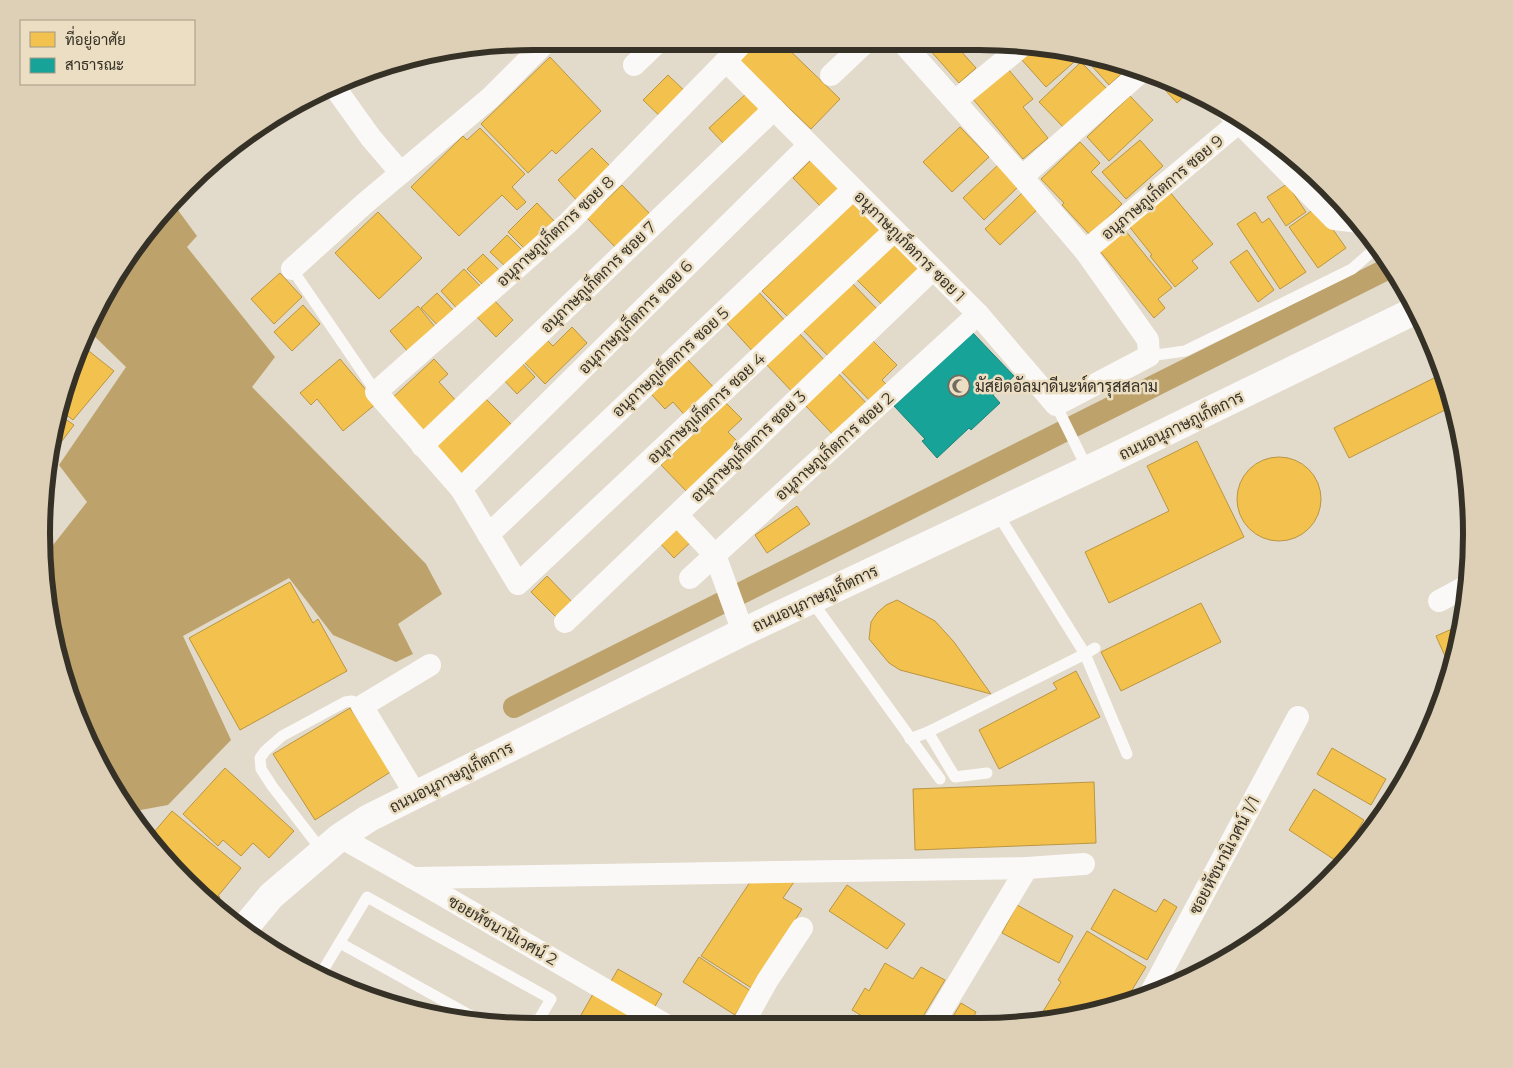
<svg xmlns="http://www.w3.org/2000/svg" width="1513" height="1068" viewBox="0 0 1513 1068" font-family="Montserrat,Sarabun,sans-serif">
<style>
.water{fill:#bda36b}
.homes{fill:#f2c14e;stroke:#ba9642}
.public{fill:#17a398;stroke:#208176}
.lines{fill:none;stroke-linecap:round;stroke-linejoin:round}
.canal{stroke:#bda36b;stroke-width:22}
.service{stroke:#fbf9f7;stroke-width:11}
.minor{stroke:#fbf9f7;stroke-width:22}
.tertiary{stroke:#fbf9f7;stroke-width:28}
.labels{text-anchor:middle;stroke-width:5;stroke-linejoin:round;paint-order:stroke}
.street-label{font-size:16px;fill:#363126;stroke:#ebdec2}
.poi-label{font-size:16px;fill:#363126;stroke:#ebdec2;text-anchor:start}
.rim{fill:none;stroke:#363126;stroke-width:6}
</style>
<rect width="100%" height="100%" fill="#e2dacb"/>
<polygon class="water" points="172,202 197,236 187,247 275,357 252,387 426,564 442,594 398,624 413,654 396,662 333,635 289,578 183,636 231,740 168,805 135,811 133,813 92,752 67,692 46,599 46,554 87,502 59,465 126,367 87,329 124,260 163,209"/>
<g class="homes">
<polygon points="750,41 780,41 840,99 811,129 735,57"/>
<polygon points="922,41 952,41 976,68 959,83"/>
<polygon points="1035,47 1075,51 1129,67 1109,85 1082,55 1046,87 1021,59"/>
<polygon points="550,57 601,111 556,154 552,150 528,173 481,124"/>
<polygon points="1081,62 1107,89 1065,129 1039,102"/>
<polygon points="1009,70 1033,99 1023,107 1048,138 1023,159 973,99"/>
<polygon points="668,75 690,96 665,121 643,100"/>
<polygon points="1158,76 1167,79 1191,90 1177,103 1155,79"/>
<polygon points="749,91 764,107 724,144 709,128"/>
<polygon points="1130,96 1153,120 1109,161 1087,137"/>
<polygon points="298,104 268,127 264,122"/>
<polygon points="960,127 989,157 952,192 923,162"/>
<polygon points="480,128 525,174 512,187 526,202 517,210 502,195 459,236 411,187 463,136 467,140"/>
<polygon points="1140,140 1163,166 1126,199 1102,172"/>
<polygon points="1080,142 1100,163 1091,172 1122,204 1090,235 1062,205 1064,203 1041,179"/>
<polygon points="592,148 614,170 580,204 558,180"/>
<polygon points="813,158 842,187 821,207 793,178"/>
<polygon points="1300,163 1336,197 1332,200 1298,164"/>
<polygon points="999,164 1019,186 984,220 963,198"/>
<polygon points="1287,184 1306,212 1286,226 1267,197"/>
<polygon points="622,185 652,216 619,251 587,218"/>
<polygon points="1169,191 1213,244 1192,261 1198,268 1175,287 1150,256 1152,255 1128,225"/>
<polygon points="1022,193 1038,209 1000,245 985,229"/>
<polygon points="853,202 884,233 791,320 762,291"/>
<polygon points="537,203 556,223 527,251 508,232"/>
<polygon points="1317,207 1346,248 1318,268 1289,227"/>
<polygon points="378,212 422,258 379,299 335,253"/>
<polygon points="1255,212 1262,223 1269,218 1306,272 1280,289 1237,224"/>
<polygon points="1124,229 1172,288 1158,299 1165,308 1154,318 1099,250"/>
<polygon points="507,235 525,253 508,269 490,252"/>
<polygon points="896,238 925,269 885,308 855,278"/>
<polygon points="1247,250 1274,290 1258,302 1230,262"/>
<polygon points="483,254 504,275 488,290 467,269"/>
<polygon points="464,269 486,292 462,314 441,291"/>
<polygon points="280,273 302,297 274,324 251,299"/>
<polygon points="850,281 881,313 832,360 801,328"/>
<polygon points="755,288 789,325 756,355 722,318"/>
<polygon points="437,293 457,314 441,329 421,308"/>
<polygon points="494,300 513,320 496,337 476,316"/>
<polygon points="303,305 320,324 292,351 274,332"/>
<polygon points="418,306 436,328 408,352 390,331"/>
<polygon points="572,327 587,343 545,384 524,362 547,340 553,346"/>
<polygon points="799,333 829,365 796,396 766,364"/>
<polygon points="869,337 897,365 882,380 891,389 874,405 837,367"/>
<polygon points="85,348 114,371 73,420 61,411 75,361"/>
<polygon points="340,359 377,403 343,431 317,399 311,405 300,393"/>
<polygon points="434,359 448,374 439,382 459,404 423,437 389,401"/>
<polygon points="519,360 535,377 517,394 501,377"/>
<polygon points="688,360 719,393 690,421 673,402 665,409 651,394"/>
<polygon points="837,372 871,408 838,440 804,404"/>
<polygon points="1444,373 1453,406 1349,458 1334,428"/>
<polygon points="484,397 513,426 461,477 432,448"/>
<polygon points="726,403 742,419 728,432 740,444 688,493 661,465"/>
<polygon points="60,415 74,425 50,457 49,456"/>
<polygon points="1197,441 1244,537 1109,603 1085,552 1169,511 1147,466"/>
<circle cx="1279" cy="499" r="42"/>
<polygon points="797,506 810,524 767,553 755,535"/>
<polygon points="677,520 695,538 674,558 657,540"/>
<polygon points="547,576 576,606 561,622 531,592"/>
<polygon points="290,582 313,623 318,619 347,671 240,730 189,638"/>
<polygon points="897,600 935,621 954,642 991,694 900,670 889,663 869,639 871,622 877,613 886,605"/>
<polygon points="1201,603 1221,642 1121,691 1101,652"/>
<polygon points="1461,625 1455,659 1448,663 1436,636"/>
<polygon points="1076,671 1100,717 999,769 979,730 1057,689 1053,683"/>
<polygon points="350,708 392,771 315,820 273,754"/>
<polygon points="1332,748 1386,779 1371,805 1317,774"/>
<polygon points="1418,748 1421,751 1412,767 1405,760"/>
<polygon points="225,768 294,831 269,858 253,843 241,856 223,840 218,846 183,814"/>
<polygon points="1094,782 1096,843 915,850 913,789"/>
<polygon points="1314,789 1364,820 1338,862 1289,830"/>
<polygon points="172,811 241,868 218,896 220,897 213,905 164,859 149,838"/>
<polygon points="754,876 794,882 783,898 802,909 753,989 701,956"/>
<polygon points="847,885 905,924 887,949 829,911"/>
<polygon points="1114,889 1156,912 1164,899 1177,907 1147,960 1091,929"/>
<polygon points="1017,905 1073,936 1059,963 1002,933"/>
<polygon points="1087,931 1146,967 1124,1003 1107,1010 1036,1023 1061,982 1058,980"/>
<polygon points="699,957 751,991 735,1015 683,982"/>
<polygon points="885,963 913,979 921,967 945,980 919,1023 874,1023 852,1010 865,988 869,991"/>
<polygon points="618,969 662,994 654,1008 610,983"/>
<polygon points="593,994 648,1025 583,1025 577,1022"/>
<polygon points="961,1003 976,1012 974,1016 986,1023 949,1023"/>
<polygon points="855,1015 870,1024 850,1024"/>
</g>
<polygon class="public" points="972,332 1014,376 993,395 1000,403 971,430 969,428 937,458 922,441 925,439 894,406"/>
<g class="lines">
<polyline class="canal" points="514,707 1391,267"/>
<g class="service">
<polyline points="292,269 376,392"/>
<polyline points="1149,356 1185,351 1352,269 1377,247"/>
<polyline points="1056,405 1088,470"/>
<polyline points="997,513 1085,654 1095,648"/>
<polyline points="811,600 940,779"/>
<polyline points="928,732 955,777 987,773"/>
<polyline points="910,739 928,732 1085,654 1127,754"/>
<polyline points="323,852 272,786 261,769 260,758 265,751 282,736 345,702 352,701 362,706"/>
<polyline points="340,943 482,1022"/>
<polyline points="319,977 367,897 551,999 535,1026"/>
</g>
<g class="minor">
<polyline points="744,41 726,61 978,314 1056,405 1149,356 1148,340 1085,251 1022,177 901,41"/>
<polyline points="726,61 569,222 376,392 461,489 518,584 894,231"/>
<polyline points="634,65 659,41"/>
<polyline points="831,75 867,41"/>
<polyline points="333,85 371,138 401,173"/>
<polyline points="955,101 1022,46"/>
<polyline points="1224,107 1334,219 1359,222"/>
<polyline points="1022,177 1142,71"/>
<polyline points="1085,251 1238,123"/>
<polyline points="292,269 364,204 490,98 547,41"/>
<polyline points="422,446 774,109"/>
<polyline points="461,489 809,145"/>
<polyline points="677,515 715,555 743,632"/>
<polyline points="488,535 853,189"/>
<polyline points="690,578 978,314"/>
<polyline points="1439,601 1467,586"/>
<polyline points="565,622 932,270"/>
<polyline points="416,795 362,706 430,665"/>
<polyline points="340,837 413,878 666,1025"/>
<polyline points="413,878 1027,868 1084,864"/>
<polyline points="1150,994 1298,717"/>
<polyline points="934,1023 1027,868"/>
<polyline points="743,1024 767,981 802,928"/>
</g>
<polyline class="tertiary" points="243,930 271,896 340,837 369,818 743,632 1102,463 1416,310"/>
</g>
<defs>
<g id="mosque-ring" transform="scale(1.125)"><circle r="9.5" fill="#ebdec2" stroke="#726c60" stroke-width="1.5"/><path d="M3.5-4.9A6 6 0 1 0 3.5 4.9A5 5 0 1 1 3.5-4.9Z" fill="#726c60"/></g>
</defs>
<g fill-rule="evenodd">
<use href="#mosque-ring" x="959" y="386"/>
</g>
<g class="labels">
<g class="street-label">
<text transform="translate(1162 187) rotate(-40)" y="6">อนุภาษภูเก็ตการ ซอย 9</text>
<text transform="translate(555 231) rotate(-43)" y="6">อนุภาษภูเก็ตการ ซอย 8</text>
<text transform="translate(910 246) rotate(45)" y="6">อนุภาษภูเก็ตการ ซอย 1</text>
<text transform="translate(598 277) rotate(-44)" y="6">อนุภาษภูเก็ตการ ซอย 7</text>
<text transform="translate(635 317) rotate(-45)" y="6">อนุภาษภูเก็ตการ ซอย 6</text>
<text transform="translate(670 362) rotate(-43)" y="6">อนุภาษภูเก็ตการ ซอย 5</text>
<text transform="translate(706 408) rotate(-43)" y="6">อนุภาษภูเก็ตการ ซอย 4</text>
<text transform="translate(1181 425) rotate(-26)" y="6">ถนนอนุภาษภูเก็ตการ</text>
<text transform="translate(748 446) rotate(-44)" y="6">อนุภาษภูเก็ตการ ซอย 3</text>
<text transform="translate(834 446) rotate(-42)" y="6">อนุภาษภูเก็ตการ ซอย 2</text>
<text transform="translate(815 598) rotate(-25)" y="6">ถนนอนุภาษภูเก็ตการ</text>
<text transform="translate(451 777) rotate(-27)" y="6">ถนนอนุภาษภูเก็ตการ</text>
<text transform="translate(1224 855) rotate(-62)" y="6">ซอยหัชนานิเวศน์ 1/1</text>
<text transform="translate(503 930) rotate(30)" y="6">ซอยหัชนานิเวศน์ 2</text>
</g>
<g class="poi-label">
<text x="975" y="392">มัสยิดอัลมาดีนะห์ดารุสสลาม</text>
</g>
</g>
<path d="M0 0H1513V1068H0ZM534 50H979A484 484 0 0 1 1463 534V534A484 484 0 0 1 979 1018H534A484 484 0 0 1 50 534V534A484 484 0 0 1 534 50Z" fill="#ddd0b6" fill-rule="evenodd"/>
<path class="rim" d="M534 50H979A484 484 0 0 1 1463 534V534A484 484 0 0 1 979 1018H534A484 484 0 0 1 50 534V534A484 484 0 0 1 534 50Z"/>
<rect x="20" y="20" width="175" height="65" fill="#ebdec2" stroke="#a39984"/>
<rect x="30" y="32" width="25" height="15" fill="#f2c14e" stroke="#a39984"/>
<text x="65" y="45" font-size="15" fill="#363126">ที่อยู่อาศัย</text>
<rect x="30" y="58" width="25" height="15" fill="#17a398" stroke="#a39984"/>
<text x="65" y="70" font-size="15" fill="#363126">สาธารณะ</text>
</svg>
